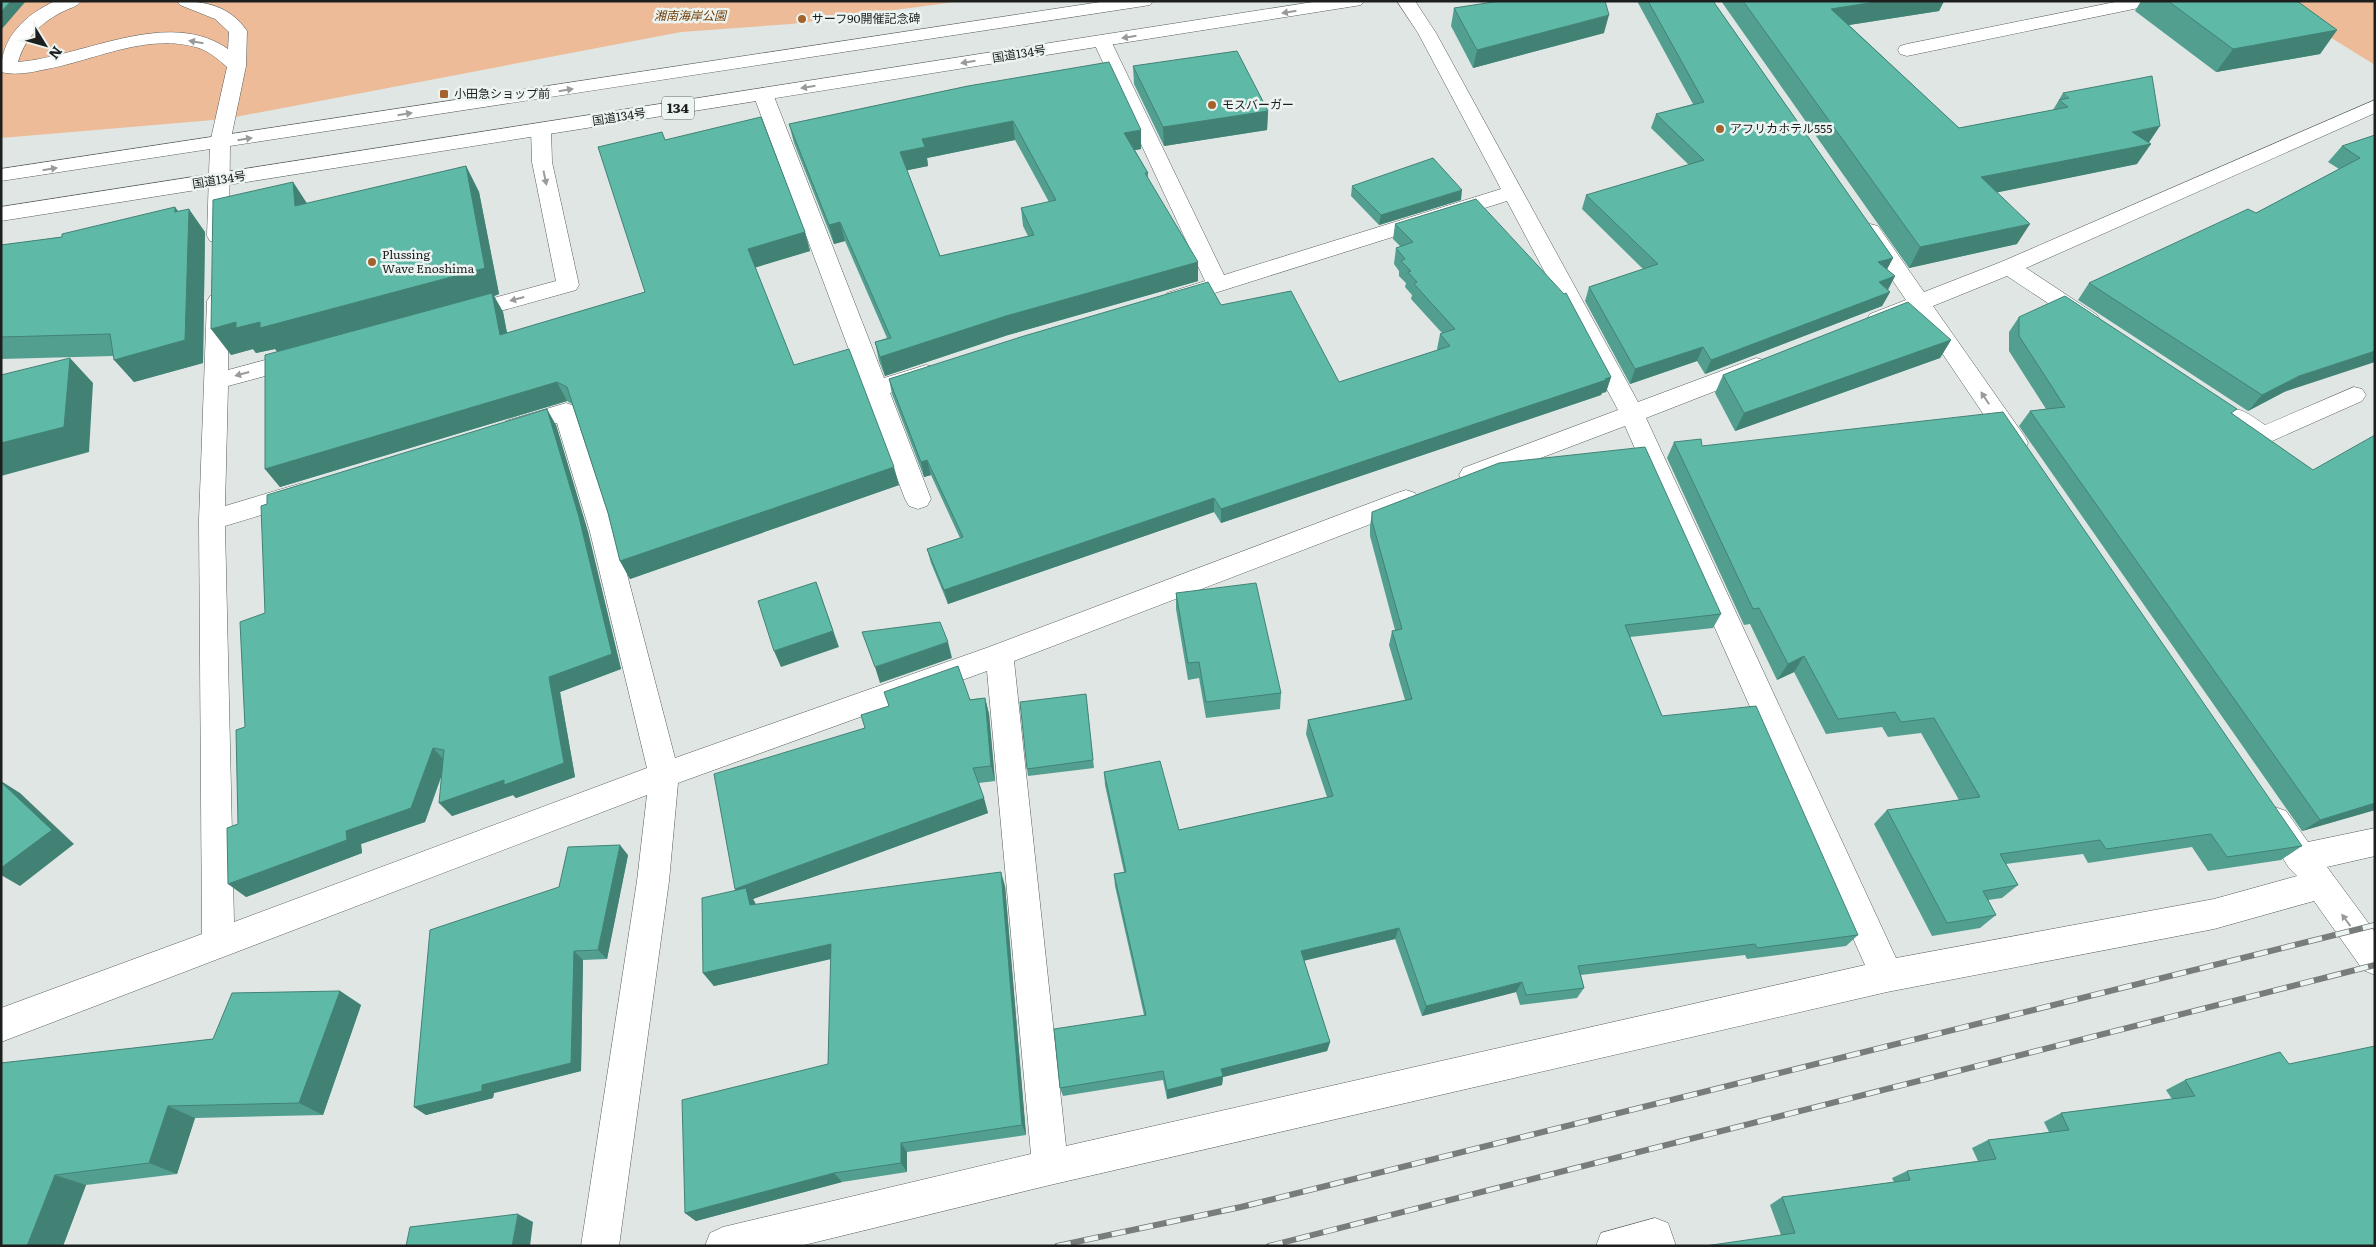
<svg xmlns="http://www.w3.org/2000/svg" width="2376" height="1247" viewBox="0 0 2376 1247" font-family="Literata,'Noto Sans JP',serif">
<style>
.green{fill:#edbb97}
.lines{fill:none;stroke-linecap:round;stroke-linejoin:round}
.minor-casing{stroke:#575e5c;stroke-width:1}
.highway-casing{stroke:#575e5c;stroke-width:1}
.minor{fill:#fff;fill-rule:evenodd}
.highway{fill:#fff;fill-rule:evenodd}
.rail-casing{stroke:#787c7b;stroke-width:6}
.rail{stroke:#ecf4f2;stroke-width:4.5;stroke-dasharray:14;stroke-linecap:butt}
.wall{fill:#529f90;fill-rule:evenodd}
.shaded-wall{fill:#428275}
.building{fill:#5fb9a7;stroke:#428275;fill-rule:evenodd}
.oneway{fill:#999a9a}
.poi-dot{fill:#a4632d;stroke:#ecf4f2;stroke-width:2}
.labels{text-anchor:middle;stroke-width:5;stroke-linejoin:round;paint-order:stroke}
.far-park-label{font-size:12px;font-style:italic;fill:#723c06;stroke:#ecf4f2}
.far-poi-label{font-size:12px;fill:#1d1f1f;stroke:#ecf4f2;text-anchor:start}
.far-street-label{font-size:12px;fill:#1d1f1f;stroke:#ecf4f2}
.shield{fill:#ecf4f2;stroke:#5b5f5e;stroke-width:1}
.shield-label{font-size:14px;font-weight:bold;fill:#1d1f1f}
</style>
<rect width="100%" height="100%" fill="#dfe6e4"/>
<g class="green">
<polygon points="1,1 962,1 791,24 681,32 225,119 1,138"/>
<polygon points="2272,1 2375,1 2375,65"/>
</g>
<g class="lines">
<g class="minor-casing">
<g id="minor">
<path d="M55,1h26c-4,6 -11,7 -17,10 -22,11 -39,26 -46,51 65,-5 150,-55 210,-13l1,-17 -14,-13 -35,-14 -3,-4c29,0 53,5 70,30l-1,35 -16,77 -1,93 -3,5 -8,2 -8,-2 -3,-5 3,-93 17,-76c-8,-7 -17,-15 -28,-19 -50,-16 -104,12 -152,21 -14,3 -31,7 -46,3 0,-35 24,-57 54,-71z"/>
<polygon points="1397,1 1415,1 1436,33 1638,402 1756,358 1764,360 1768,366 1764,372 1646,418 1896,958 2214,899 2297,876 2289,868 2260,821 2264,811 2275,807 2286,811 2308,842 2375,828 2375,856 2327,867 2375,932 2375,975 2363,970 2314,901 2214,929 1887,992 1050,1185 800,1246 705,1246 710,1233 723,1227 1031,1154 987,671 678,783 669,881 619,1246 581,1246 637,881 647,795 1,1042 1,1008 202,934 199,520 207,301 210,296 218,294 226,296 229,301 228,370 302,350 310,352 314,358 310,364 228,386 225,506 302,483 311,486 315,493 311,500 225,526 234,922 647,768 590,532 557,423 515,436 506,433 503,427 506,421 566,403 575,406 578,412 616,532 675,758 989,647 1397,493 1406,490 1415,493 1419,500 1415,507 1014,661 1066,1146 1865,965 1625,426 1472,484 1463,482 1459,475 1463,468 1618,410 1507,201 1183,303 1175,305 1167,303 1164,298 1167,293 1205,281 1093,41 1095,37 1109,37 1111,41 1224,275 1501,189 1418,33"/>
<polygon points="2120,1 2157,1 2154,5 2148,6 1907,56 1900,54 1898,50 1900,46 1907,44"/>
<polygon points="763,88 770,90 773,94 884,378 926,365 934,367 938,373 934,379 890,393 931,499 927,506 918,509 909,506 905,499 753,94 756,90"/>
<polygon points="2375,100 2375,113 2026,268 2097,315 2100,320 2097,325 2089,328 2081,325 2007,276 1933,306 2025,437 2028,443 2025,449 2016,452 2007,449 1915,313 1878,327 1870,324 1867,319 1870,314 1906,300 1859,231 1862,226 1870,224 1878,226 1924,292 2001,262"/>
<polygon points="541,123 548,125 551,129 552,162 579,285 576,290 461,322 453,319 450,314 453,309 556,281 532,162 531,129 534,125"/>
<path d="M2354,387l8,2 4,6 -4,6 -99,44c-14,-4 -35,-16 -42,-29l3,-6c16,-5 28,7 41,15z"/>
<polygon points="1655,1218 1668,1223 1676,1246 1596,1246 1601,1233"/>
</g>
</g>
<g class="highway-casing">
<g id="highway">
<polygon points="1107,1 1153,1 1150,5 1144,6 1,181 1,169"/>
<polygon points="1319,1 1364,1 1361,5 1355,6 1,221 1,207"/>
</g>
</g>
<use href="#minor" class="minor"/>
<use href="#highway" class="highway"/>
<g class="rail-casing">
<g id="rail">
<polyline points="1057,1246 1241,1207 2375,925"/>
<polyline points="1269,1246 2375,965"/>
</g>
</g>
<use href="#rail" class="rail"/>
</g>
<g class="wall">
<polygon points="1637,1 1713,1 1893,258 1887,269 1895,276 1888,290 1890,292 1882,306 1705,374 1697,361 1630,384 1585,301 1589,287 1643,269 1582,209 1586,195 1689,165 1651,128 1656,114 1693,104"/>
<polygon points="1721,1 1944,1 1939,11 1849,25 1959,128 2053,110 2063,93 2137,164 1997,192 2017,244 1909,268"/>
<polygon points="2141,1 2297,1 2337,30 2320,54 2216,72 2135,11"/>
<polygon points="1454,8 1604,33 1473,68 1451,26"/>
<polygon points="1133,66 1268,111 1267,130 1164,146 1134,84"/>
<path d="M968,86l173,44v19l-6,1 13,23v6l50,83v19l-190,54 -123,41 -6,-15 -4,-19 12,-4 -42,-97 -11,3 -40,-101 -5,-19zM1015,140l34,62 -28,6 2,18 5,10 -88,20 -33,-86 21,-4 -1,-8z"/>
<polygon points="2375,135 2284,392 2248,411 2078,300 2089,283 2256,213 2339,169 2328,162 2342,146"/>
<polygon points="665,140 805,232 810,251 755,267 794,365 899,485 630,579 620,561 608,513 572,404 567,401 280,487 265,469 278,352 275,349 256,353 253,349 231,355 293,182 307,204 466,166 479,192 499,294 494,296 503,312 507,333 645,292"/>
<polygon points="1352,186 1461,200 1379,225 1351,196"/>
<polygon points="179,212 205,232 203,363 134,382 113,356 1,359 1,245 62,237"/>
<polygon points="1395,224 1611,377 1606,392 1602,393 1601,395 1221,523 1214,512 948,604 931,563 927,549 960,538 931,475 924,477 892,394 889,379 1221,305 1339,382 1438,350 1437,349 1440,334 1442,333 1411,299 1412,295 1405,287 1406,283 1399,276 1399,271 1394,264 1396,248 1401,247 1393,239"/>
<polygon points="2019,317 2233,414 2375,810 2302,831 2019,426 2030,411 2046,409 2009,351 2009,332"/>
<polygon points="1951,340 1940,358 1735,431 1715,393 1723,375"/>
<polygon points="556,425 588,532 621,669 560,692 575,777 516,798 513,795 452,816 442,775 425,822 361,844 362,853 246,897 238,824 245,727 265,613"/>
<polygon points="1674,442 1702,446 2302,846 2281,860 2208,871 2192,847 2088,863 2083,854 2006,864 2018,885 2002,898 1988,900 1996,915 1980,928 1932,936 1874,824 1887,810 1959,800 1921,733 1888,737 1882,727 1826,734 1794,672 1777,680 1750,624 1744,625 1667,458"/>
<polygon points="1372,512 1721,614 1713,628 1630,637 1662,716 1858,935 1846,946 1747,959 1745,955 1581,975 1584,988 1577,998 1520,1005 1516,992 1422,1016 1395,939 1304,960 1330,1042 1327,1051 1223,1077 1222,1085 1167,1099 1163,1080 1063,1096 1060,1088 1144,1015 1115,886 1114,874 1124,872 1105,785 1104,772 1179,830 1327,797 1306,734 1308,720 1405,700 1389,645 1392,631 1395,630 1370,536 1370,526"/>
<polygon points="1176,593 1281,693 1280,709 1206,718 1199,678 1188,680 1176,609"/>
<polygon points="1086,694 1094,768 1028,776 1027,769"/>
<polygon points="985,698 989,714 995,781 979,783 988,813 753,899 755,905 1005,886 1026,1135 907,1152 907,1172 842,1182 696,1221 685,1213 828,1064 831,959 714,986 703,973 735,890 865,728 889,706"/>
<polygon points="628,855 607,959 583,960 581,1071 494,1093 493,1098 426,1115 414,1107 559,887"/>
<polygon points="340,991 361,1005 323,1115 195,1118 177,1174 86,1185 63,1246 1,1063 213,1039"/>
<polygon points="2289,1064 2375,1246 1781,1235 1770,1205 1782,1197 1894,1182 1892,1178 1907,1171 1978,1161 1972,1148 1988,1140 2049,1132 2044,1122 2061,1113 2172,1099 2166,1090 2185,1080"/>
</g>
<g class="shaded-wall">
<polygon points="11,1 26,1 1,30 1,12"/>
<polygon points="1881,1 1944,1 1939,11 1823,29 1831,9"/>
<polygon points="1609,15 1604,33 1473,68 1477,50"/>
<polygon points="2337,30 2320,54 2216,72 2233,49"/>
<polygon points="1268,111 1267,130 1164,146 1163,127"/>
<polygon points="1013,121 1015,140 927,158 928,166 904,171 900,152 922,139"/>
<polygon points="2160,126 2148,144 2151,144 2137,164 1970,198 1981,177 2132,132"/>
<polygon points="1141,130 1141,149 1125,152 1124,133"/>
<polygon points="466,166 479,192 499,294 494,296 503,312 511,354 279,354 275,349 256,353 253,349 231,355 211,329"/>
<polygon points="293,182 310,208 295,206"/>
<polygon points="1462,190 1461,200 1379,225 1381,215"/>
<polygon points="175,207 188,224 189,209 205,232 203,363 134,382 114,360 175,212"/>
<polygon points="840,222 845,241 834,244 829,225"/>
<polygon points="2030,224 2017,244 1909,268 1920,247"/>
<polygon points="805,232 810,251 754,268 748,249"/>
<polygon points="1893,258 1885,273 1878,262"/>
<polygon points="1198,262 1198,281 1008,335 885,376 880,357 1006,316"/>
<polygon points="1895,276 1887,291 1879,282"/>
<polygon points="1890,292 1882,306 1705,374 1711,360"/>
<polygon points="1951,340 1940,358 1735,431 1744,413"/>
<polygon points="1703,347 1697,361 1630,384 1635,369"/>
<polygon points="2375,351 2375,362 2284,392 2248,411 2262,395 2299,376"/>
<polygon points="70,358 93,383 89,452 1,476 1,443"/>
<polygon points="1611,377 1606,392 1602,393 1601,395 1221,523 1221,509"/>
<polygon points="557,382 567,401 280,487 265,469"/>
<polygon points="547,409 556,425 588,532 621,669 560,692 575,777 516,798 513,795 452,816 439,803 549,677"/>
<polygon points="927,460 931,475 924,477 921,462"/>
<polygon points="894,467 899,485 630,579 620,561"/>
<polygon points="1214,498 1214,512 948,604 944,590"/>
<polygon points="816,582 839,647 781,667 774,651"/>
<polygon points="948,642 952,658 880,683 875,667"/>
<polygon points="1804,656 1794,672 1777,680 1788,664"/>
<polygon points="985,698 989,714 995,781 991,766"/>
<polygon points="433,748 446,762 425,822 361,844 362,853 246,897 228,884 346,831"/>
<polygon points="1,781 20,793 74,844 20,886 1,875"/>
<polygon points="984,798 988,813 753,899 755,902 759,919 744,903 735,889"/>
<polygon points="2375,803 2375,810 2302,831 2320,820"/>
<polygon points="620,845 628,855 607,959 598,950"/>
<polygon points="1001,872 1005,886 1026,1135 1022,1125"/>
<polygon points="1399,928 1395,939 1299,962 1301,951"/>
<polygon points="831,944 839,957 714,986 703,973"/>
<polygon points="574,951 583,960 581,1071 494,1093 493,1098 426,1115 414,1107"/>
<polygon points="1522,982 1516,992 1422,1016 1426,1006"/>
<polygon points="340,991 361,1005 323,1115 299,1103"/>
<polygon points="1330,1042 1327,1051 1223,1077 1222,1085 1167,1099 1167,1090 1221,1069"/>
<polygon points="168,1106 195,1118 177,1174 149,1163"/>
<polygon points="901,1143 907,1152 907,1172 901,1163"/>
<polygon points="834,1173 842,1182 696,1221 685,1213"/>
<polygon points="55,1175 86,1185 63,1246 27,1246"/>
<polygon points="518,1214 533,1222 530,1246 512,1246"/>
</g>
<g class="building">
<polygon points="1,1 11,1 1,12"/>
<polygon points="1500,1 1605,1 1609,15 1477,50 1454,8"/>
<polygon points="1648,1 1713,1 1893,258 1878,262 1895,276 1879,282 1890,292 1711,360 1703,347 1635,369 1589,287 1658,264 1586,195 1704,160 1656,114 1704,102"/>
<polygon points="1743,1 1881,1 1831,9 1959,128 2068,107 2059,100 2069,98 2063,93 2152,76 2160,126 2132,132 2151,144 1981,177 2030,224 1920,247"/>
<polygon points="2168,1 2297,1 2337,30 2233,49"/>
<polygon points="1237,51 1268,111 1163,127 1133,66"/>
<path d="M1109,62l32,68 -17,3 24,40h-3l53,89 -192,54 -126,41 -5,-15 16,-4 -51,-116 -11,3 -40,-101 179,-38zM1013,121l43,79 -35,8 13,27 -94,21 -40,-104 25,-5 -3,-8z"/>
<polygon points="761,117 805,232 748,249 794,365 849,349 894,467 620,561 608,513 567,387 557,382 265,469 265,355 492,293 500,335 645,292 598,147 662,132 665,140"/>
<polygon points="2375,135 2375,351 2299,376 2262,395 2089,283 2248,209 2256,213 2360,158 2342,146"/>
<polygon points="1433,158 1462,190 1381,215 1352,186"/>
<polygon points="466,166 485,268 260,328 260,322 236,328 236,322 211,329 213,200 293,182 295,206"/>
<polygon points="1476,199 1564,294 1566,293 1611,377 1605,379 1606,380 1221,509 1214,498 944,590 927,549 963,537 927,460 921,462 889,379 1024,336 1208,282 1221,305 1291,291 1339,382 1450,346 1440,334 1455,329 1414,284 1417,282 1408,272 1411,271 1401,261 1405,259 1396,248 1413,242 1395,224"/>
<polygon points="175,207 175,212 189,209 185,340 114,360 110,334 1,337 1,245 62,237 62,234"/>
<polygon points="2065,296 2237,409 2231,413 2313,470 2375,435 2375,803 2320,820 2030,411 2065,407 2019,336 2019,317"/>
<polygon points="1908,302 1951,340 1744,413 1723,375"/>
<polygon points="70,358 64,427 1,443 1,375"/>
<polygon points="547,409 579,517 612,654 549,677 564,763 504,785 504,780 439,803 444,750 433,748 411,808 346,831 347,840 228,884 227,828 238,824 236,730 245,727 240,622 265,613 261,506 267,504 267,495"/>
<polygon points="2003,412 2302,846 2227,857 2211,834 2106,849 2100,840 2000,854 2018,885 1983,891 1996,915 1947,923 1887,810 1980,797 1934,718 1901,722 1895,712 1838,719 1804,656 1788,664 1759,608 1753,609 1674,442 1701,439 1702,446"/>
<polygon points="1645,447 1721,614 1625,625 1662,716 1756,706 1858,935 1757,948 1755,944 1578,966 1584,988 1526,995 1522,982 1426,1006 1399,928 1301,951 1330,1042 1221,1069 1223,1076 1167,1090 1163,1071 1060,1088 1054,1029 1146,1015 1114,874 1126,872 1104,772 1160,761 1179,830 1333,796 1308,720 1412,699 1392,631 1402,629 1372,521 1372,512 1499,463"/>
<polygon points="816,582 833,631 774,651 758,601"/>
<polygon points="1256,583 1281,693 1206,702 1199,662 1188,663 1176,593"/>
<polygon points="940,622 948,642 875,667 862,632"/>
<polygon points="958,666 970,700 985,698 991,766 973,768 984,798 735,889 714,774 865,728 861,715 889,706 884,692"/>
<polygon points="1086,694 1093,760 1027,769 1020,702"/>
<polygon points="1,782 52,830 1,868"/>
<polygon points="620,845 598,950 574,951 571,1063 482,1085 482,1091 414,1107 430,930 559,887 568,847"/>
<polygon points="1001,872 1022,1125 901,1143 901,1163 834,1173 685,1213 682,1100 828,1064 831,944 703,973 702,898 746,888 750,905"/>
<polygon points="340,991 299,1103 168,1106 149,1163 55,1175 27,1246 1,1246 1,1063 213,1039 232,993"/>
<polygon points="2375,1046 2375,1246 1705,1246 1795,1233 1782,1197 1910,1180 1907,1171 1996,1159 1988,1140 2069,1130 2061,1113 2195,1096 2185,1080 2280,1052 2289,1064"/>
<polygon points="518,1214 512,1246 406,1246 410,1227"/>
</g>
<defs><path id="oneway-solid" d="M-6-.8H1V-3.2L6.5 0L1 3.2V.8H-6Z" transform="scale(1.25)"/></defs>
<g class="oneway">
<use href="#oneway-solid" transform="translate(1289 12) rotate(171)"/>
<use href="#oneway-solid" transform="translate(1129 37) rotate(171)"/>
<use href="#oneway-solid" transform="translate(196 42) rotate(-170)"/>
<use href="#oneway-solid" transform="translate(968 62) rotate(171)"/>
<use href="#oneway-solid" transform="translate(808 87) rotate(171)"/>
<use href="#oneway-solid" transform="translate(566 90) rotate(-9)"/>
<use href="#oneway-solid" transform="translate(405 114) rotate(-9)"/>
<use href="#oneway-solid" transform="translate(245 139) rotate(-9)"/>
<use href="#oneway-solid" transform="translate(50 169) rotate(-9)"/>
<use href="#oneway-solid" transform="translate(545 178) rotate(78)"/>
<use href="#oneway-solid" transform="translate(517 299) rotate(165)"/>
<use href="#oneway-solid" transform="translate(242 374) rotate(165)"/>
<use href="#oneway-solid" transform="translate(1985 398) rotate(-124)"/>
<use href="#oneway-solid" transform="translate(2346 920) rotate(-126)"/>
</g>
<g class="poi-dot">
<circle cx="802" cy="19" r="5"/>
<rect x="439" y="89" width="10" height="10" rx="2.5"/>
<circle cx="1212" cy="105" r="5"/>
<circle cx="1720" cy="129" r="5"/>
<circle cx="372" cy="262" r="5"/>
</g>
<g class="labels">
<g class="far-park-label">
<text x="690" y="20">湘南海岸公園</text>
</g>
<g class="far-poi-label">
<text x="812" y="23">サーフ90開催記念碑</text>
<text x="454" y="98">小田急ショップ前</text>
<text x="1222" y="109">モスバーガー</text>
<text x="1730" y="133">アフリカホテル555</text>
<text x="382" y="259">Plussing<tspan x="382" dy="14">Wave Enoshima</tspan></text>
</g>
<g class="far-street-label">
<text transform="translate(1019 54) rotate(-9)" y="4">国道134号</text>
<text transform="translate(619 117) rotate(-9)" y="4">国道134号</text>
<text transform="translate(219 180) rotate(-9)" y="4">国道134号</text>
</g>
<rect class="shield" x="662" y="96.5" width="32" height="23" rx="4"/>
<g class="shield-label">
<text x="678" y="113">134</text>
</g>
</g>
<rect width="2376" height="1247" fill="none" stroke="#1d1f1f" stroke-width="5"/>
<g transform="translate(45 45) rotate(127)" stroke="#ecf4f2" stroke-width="4" paint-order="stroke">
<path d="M0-4L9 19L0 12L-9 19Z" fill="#1d1f1f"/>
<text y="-8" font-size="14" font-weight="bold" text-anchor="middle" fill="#1d1f1f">N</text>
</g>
</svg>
